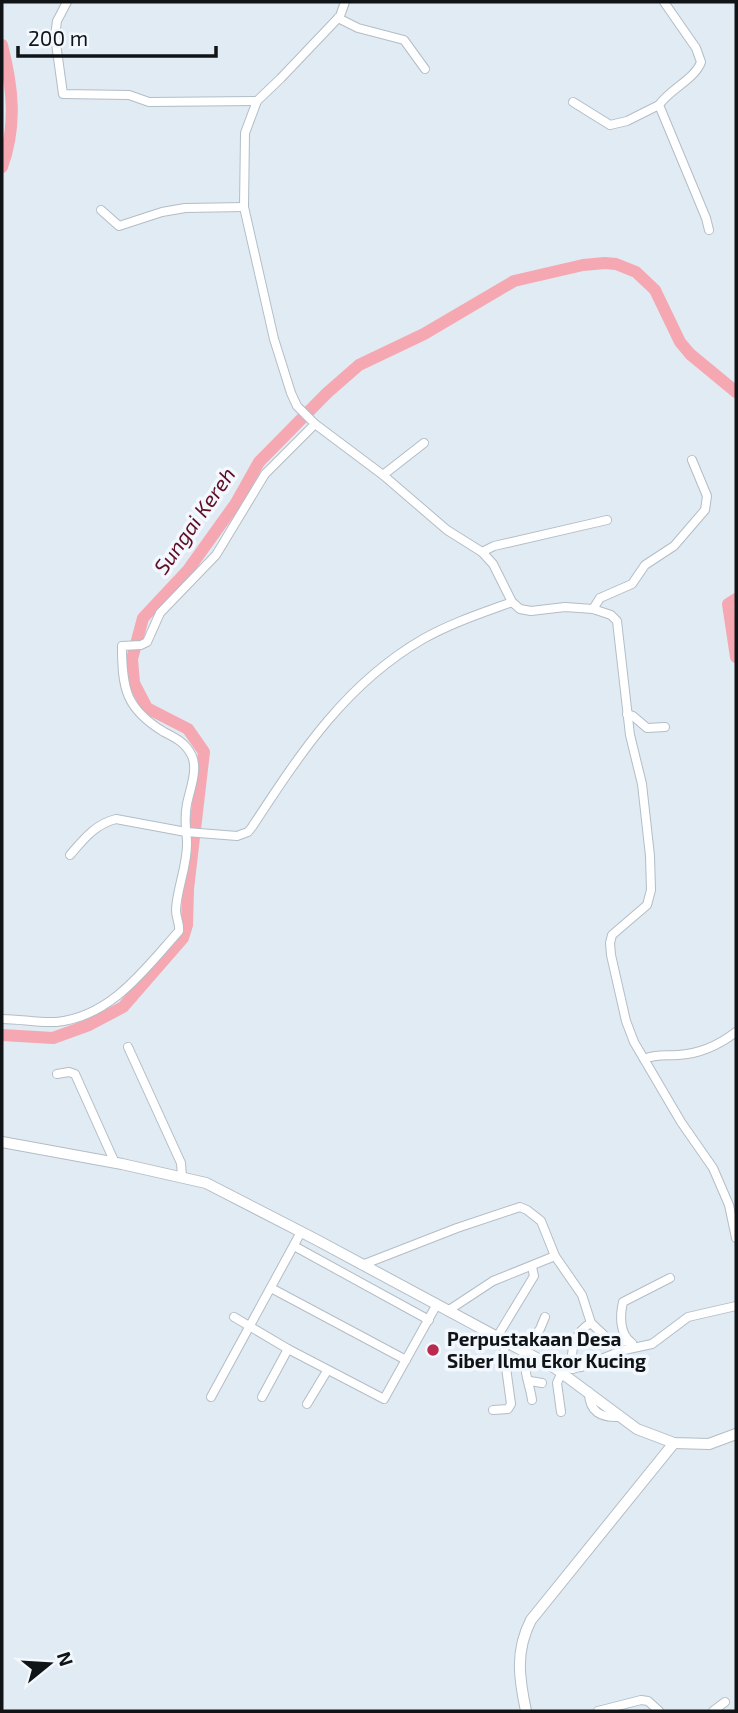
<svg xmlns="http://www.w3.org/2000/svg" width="738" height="1713" viewBox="0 0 738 1713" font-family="'Exo 2',sans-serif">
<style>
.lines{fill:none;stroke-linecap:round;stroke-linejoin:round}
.river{stroke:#f5a8b1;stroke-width:12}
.minor-casing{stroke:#b3bdc6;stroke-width:10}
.tertiary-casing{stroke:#b3bdc6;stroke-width:12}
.minor{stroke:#fff;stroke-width:8}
.tertiary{stroke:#fff;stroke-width:10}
.poi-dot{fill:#ba2a4e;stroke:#f2f8fe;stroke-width:2.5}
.labels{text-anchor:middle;stroke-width:7;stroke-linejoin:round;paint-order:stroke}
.poi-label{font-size:19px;font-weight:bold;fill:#111417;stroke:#f2f8fe;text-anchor:start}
.water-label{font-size:21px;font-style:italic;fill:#600d24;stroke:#f2f8fe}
</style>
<rect width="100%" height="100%" fill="#e1ebf4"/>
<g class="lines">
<g class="river">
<path d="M2,45c11,43 15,80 0,122"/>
<polyline points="736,599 728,604 736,657"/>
<polyline points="2,1035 53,1038 89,1025 123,1007 183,938 187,925 188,889 204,752 188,729 147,708 134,683 132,659 143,618 188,570 236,503 259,462 327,393 359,365 424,334 514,281 583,265 605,263 616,264 636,272 655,290 680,342 690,354 736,392"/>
</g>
<g class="minor-casing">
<g id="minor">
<polyline points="67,2 57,21 55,36 63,94 129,95 149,102 257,101"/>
<polyline points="345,2 340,16 281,78 257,101 245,133 244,207 274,339 291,393 297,406 315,424 383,475 447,530 482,552 493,564 512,602 520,609 531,611 565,607 593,609 611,615 617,621 630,735 642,784 650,856 651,890 647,905 612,935 610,943 611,955 626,1021 634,1042 681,1122 713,1168 729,1205 736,1238"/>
<path d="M664,2l32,46 5,14c-6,17 -31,27 -42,43l47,113 3,12"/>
<polyline points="338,18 358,28 404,40 425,69"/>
<polyline points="573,102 610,125 627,121 659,105"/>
<polyline points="101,210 119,226 162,212 185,208 244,207"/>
<polyline points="383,475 424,443"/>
<polyline points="482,552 494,546 607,520"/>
<polyline points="593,609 600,598 632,584 645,565 674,546 705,510 707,496 692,460"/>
<polyline points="627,714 633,716 647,728 665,727"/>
<path d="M70,855c13,-15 25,-31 46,-36l70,13 51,4 11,-4 4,-5c48,-73 93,-143 171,-188 28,-16 59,-26 89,-37"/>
<path d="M2,1019c18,0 36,4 54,3 55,-5 89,-53 123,-91 1,-7 -3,-13 -3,-21 1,-23 12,-45 11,-69 -1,-14 -3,-23 0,-37 3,-15 11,-34 5,-48 -6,-13 -16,-18 -28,-24 -38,-23 -42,-43 -42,-86l19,-1 6,-3 13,-29 56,-58 49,-81 50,-50"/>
<polyline points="128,1047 181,1163 182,1177"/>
<path d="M644,1059c12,-5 21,-3 34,-4 22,-1 41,-10 58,-23"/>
<polyline points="57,1074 69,1072 75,1074 115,1163"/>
<polyline points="294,1246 429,1320"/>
<polyline points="362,1265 457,1228 520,1207 527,1210 541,1221 555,1256 582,1295 591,1323 608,1339 630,1342"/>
<polyline points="271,1288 406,1360"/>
<polyline points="449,1310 493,1281 555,1256"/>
<polyline points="234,1317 288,1349 384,1399 437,1304"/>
<polyline points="497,1337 534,1276 532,1267"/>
<path d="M632,1343c-13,-9 -12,-28 -9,-41l47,-24"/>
<polyline points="523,1351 540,1329 545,1317"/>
<path d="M528,1353c-7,16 2,30 4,47"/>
<path d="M573,1369c-4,-16 2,-38 18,-46"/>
<polyline points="559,1370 581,1367 624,1350 652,1344 688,1317 736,1306"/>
<polyline points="530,1381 542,1383"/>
<path d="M589,1392c0,20 12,26 31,25"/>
<polyline points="211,1397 301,1232"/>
<polyline points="262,1397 288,1349"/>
<polyline points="307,1404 327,1371"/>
<polyline points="493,1410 508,1409 511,1404 504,1353 505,1342"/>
<polyline points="561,1412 557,1383 562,1372"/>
<polyline points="598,1711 641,1700 648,1701 659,1711"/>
<polyline points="713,1711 725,1702"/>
</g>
</g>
<g class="tertiary-casing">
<g id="tertiary">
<polyline points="2,1142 122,1164 206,1183 315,1239 555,1368 637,1429 674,1443 709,1444 736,1434"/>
<path d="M526,1711c-7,-33 -11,-60 5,-91l143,-177"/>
</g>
</g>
<use href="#minor" class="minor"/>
<use href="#tertiary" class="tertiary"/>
</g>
<circle class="poi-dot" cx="433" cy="1350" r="7"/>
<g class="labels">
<g class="poi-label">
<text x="447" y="1346">Perpustakaan Desa<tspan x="447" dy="22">Siber Ilmu Ekor Kucing</tspan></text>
</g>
<g class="water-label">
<text transform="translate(195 521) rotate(-55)" y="7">Sungai Kereh</text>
</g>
</g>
<rect width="738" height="1713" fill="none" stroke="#111417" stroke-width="7"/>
<g transform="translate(49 1664) rotate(72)" stroke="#f2f8fe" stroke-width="5" paint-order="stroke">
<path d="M0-5L12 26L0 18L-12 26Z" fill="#111417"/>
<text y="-10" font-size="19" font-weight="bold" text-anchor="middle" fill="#111417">N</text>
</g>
<path d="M18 46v10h198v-10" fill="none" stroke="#111417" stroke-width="3.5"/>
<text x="28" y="46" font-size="21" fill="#111417" stroke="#f2f8fe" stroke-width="5" paint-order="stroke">200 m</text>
</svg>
